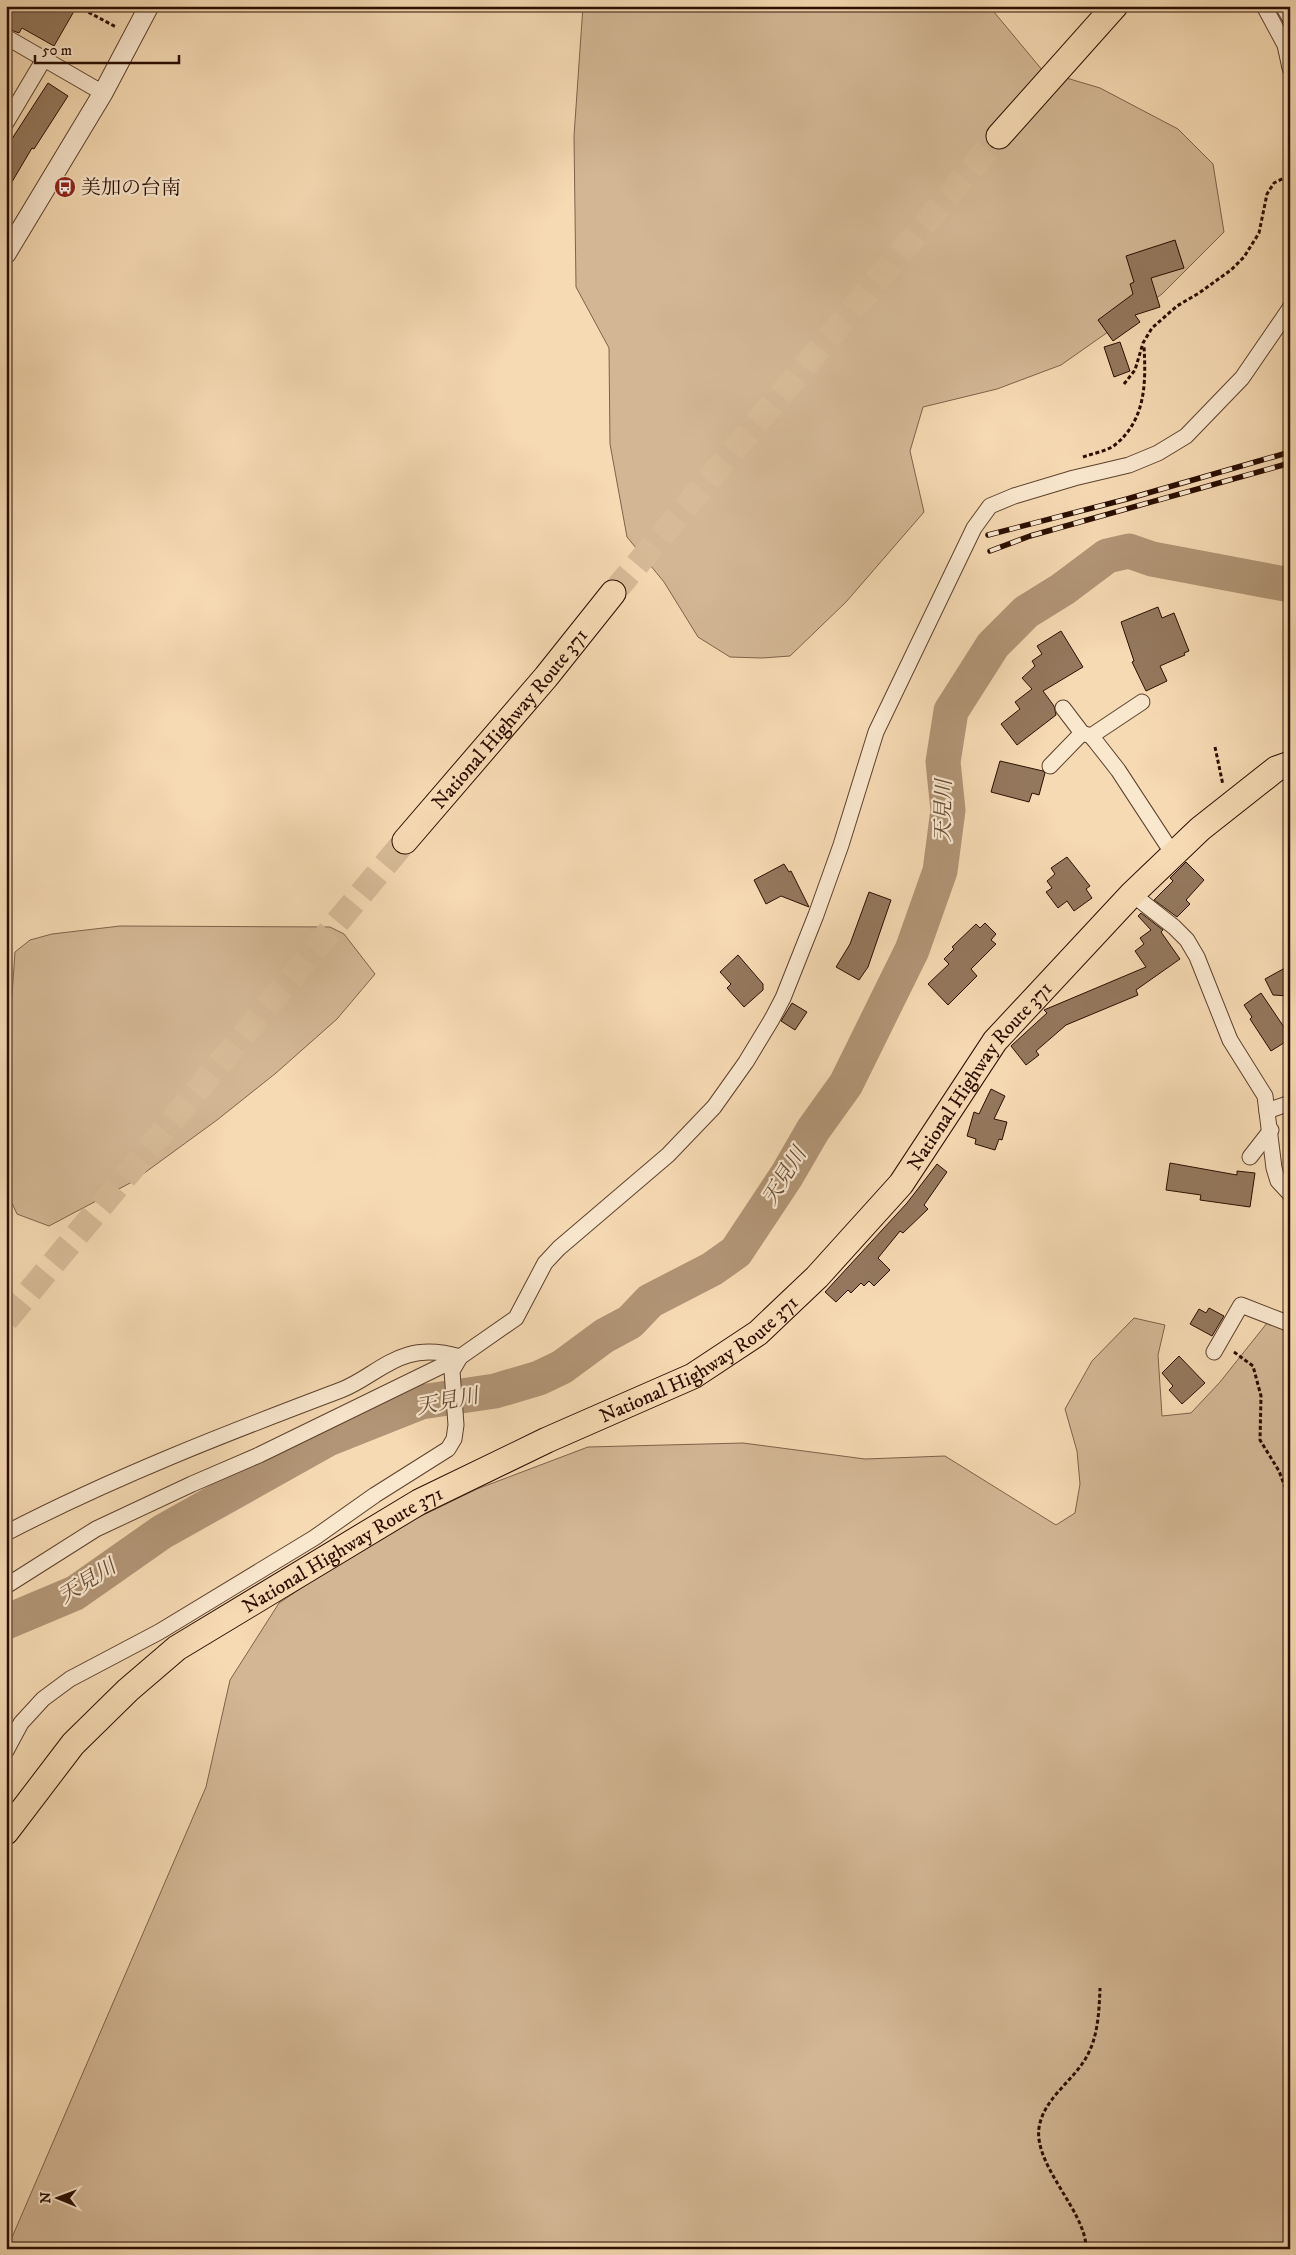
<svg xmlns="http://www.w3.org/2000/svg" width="1296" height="2255" viewBox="0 0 1296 2255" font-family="'IM FELL DW Pica','Noto Serif JP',serif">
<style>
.green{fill:#d3b795;stroke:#7e624a}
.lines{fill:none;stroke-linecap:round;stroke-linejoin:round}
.river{stroke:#b19576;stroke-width:35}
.building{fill:#94785d;stroke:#2a0e00}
.trunk-tunnel{stroke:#d7bb98;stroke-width:25;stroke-dasharray:25 12;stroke-linecap:butt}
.minor-casing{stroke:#5d412d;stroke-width:17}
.tertiary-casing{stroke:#5d412d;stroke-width:21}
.trunk-casing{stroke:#2a0e00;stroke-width:27}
.path{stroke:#2a0e00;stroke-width:3;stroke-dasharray:4 2.5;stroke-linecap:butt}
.minor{stroke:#f9e7ce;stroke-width:15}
.tertiary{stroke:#f9e7ce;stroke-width:19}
.trunk{stroke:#f6dab3;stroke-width:25}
.rail-casing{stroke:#2a0e00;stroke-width:5.5}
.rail{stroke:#f9e7ce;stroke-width:4;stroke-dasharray:11;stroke-linecap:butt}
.labels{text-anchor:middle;stroke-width:4.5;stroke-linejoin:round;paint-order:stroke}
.poi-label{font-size:20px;fill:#2a0e00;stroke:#f9e7ce;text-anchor:start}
.street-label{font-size:20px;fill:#2a0e00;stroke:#f9e7ce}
.water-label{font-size:21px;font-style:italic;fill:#674b35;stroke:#f9e7ce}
</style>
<rect width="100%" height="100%" fill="#f6dab3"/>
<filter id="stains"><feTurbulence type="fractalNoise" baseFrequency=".004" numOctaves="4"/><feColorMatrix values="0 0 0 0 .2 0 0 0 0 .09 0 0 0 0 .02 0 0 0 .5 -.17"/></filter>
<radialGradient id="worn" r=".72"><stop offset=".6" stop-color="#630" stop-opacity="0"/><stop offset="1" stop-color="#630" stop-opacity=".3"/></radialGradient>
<g class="green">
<polygon points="583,6 989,6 1043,71 1100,88 1178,129 1213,164 1224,232 1162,294 1061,365 997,389 923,407 910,451 924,512 846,602 790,656 762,658 730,657 698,637 664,582 627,537 610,444 609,348 576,287 574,136"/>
<polygon points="120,926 330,927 344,934 375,974 337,1019 276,1073 217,1120 132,1182 49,1226 17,1214 6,1190 6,1082 15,952 30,940 52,934"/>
<polygon points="1275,1313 1290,1335 1290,2249 7,2249 206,1787 230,1680 279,1603 376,1538 477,1489 588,1447 743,1443 865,1459 945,1456 1056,1525 1075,1513 1080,1484 1077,1451 1065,1409 1092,1361 1134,1318 1165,1325 1158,1355 1162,1416 1191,1413 1220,1382"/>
</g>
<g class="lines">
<polyline class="river" points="6,1622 75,1593 162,1532 328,1439 421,1402 495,1391 539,1378 562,1367 604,1336 630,1322 650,1301 712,1269 736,1252 787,1175 813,1130 846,1084 912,950 940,871 948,810 943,762 951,711 993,645 1026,612 1063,589 1107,556 1129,551 1152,559 1184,565 1290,585"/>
</g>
<g class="building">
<polygon points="6,6 77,6 54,46 22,28 19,33 6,28"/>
<polygon points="48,83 68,96 34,149 32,148 6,192 6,148"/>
<polygon points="1175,240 1184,268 1151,278 1160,307 1135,315 1140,322 1113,341 1098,320 1133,294 1130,284 1134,282 1126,256"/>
<polygon points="1120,342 1130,371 1114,377 1104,347"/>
<polygon points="1158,607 1162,618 1174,613 1189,651 1184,653 1185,655 1160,666 1167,681 1146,691 1132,662 1134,661 1121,622"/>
<polygon points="1061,631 1083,667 1043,691 1054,706 1056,715 1017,745 1001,724 1020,709 1015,702 1032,689 1022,678 1035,666 1032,661 1042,654 1037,646"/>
<polygon points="1000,761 1043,771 1045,773 1039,795 1032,793 1029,802 991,792"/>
<polygon points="1067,857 1090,886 1086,889 1092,898 1074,911 1067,901 1058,908 1046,892 1052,888 1047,881 1055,874 1051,868"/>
<polygon points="1186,862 1204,880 1186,900 1190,904 1177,917 1154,900 1173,881 1170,878"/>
<polygon points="784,864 789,872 791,871 809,907 781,896 766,904 754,880"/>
<polygon points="869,892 891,900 868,967 859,980 836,967 850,944"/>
<polygon points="1141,913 1163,930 1161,932 1180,959 1136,990 1138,995 1066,1025 1036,1051 1039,1055 1026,1065 1011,1046 1047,1013 1044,1010 1146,967 1135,951 1144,944 1140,938 1151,930 1138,916"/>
<polygon points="985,923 996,934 991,940 996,944 971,969 977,976 948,1005 928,984 949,964 944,959 954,949 952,947 976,924 980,928"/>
<polygon points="738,955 763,984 763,990 744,1007 727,988 731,984 720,972"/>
<polygon points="1285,968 1289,980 1289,996 1273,995 1265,979"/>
<polygon points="1261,993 1290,1036 1290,1039 1271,1051 1250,1019 1252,1017 1244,1005"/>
<polygon points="792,1003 807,1012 795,1030 781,1021"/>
<polygon points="991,1089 1005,1096 994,1119 1007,1122 1002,1140 999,1139 995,1150 975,1144 976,1139 967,1136 974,1112 979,1114"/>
<polygon points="1170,1163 1237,1175 1237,1171 1255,1173 1250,1207 1200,1200 1201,1195 1166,1190"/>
<polygon points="937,1164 947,1172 924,1205 928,1209 903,1233 900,1231 878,1258 890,1270 874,1286 869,1281 864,1286 861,1283 851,1293 848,1290 836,1302 825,1292 907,1203"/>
<polygon points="1209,1308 1224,1316 1212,1336 1190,1324 1199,1309 1206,1313"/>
<polygon points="1179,1356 1205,1383 1182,1404 1169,1390 1173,1386 1162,1373"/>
</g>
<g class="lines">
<g class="trunk-tunnel">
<polyline points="613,593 999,136"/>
<polyline points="6,1320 405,841"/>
</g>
<g class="minor-casing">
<g id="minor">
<polyline points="1264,6 1285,45 1290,68"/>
<polyline points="1283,6 1290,18"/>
<polyline points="6,37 103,93"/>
<polyline points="6,123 44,59"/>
<polyline points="1063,708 1082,733 1091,736 1096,742 1118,770 1173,854"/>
<polyline points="1091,736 1142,702"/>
<polyline points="1050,766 1082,733"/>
<polyline points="1132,894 1174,927 1187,940 1197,957 1230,1040 1265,1096 1274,1168 1278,1181 1290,1194"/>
<polyline points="1267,1111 1290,1103"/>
<polyline points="1250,1157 1271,1130"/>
<polyline points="1214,1352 1241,1305 1290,1324"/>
<path d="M6,1533c108,-56 221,-100 335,-143 24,-9 42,-28 67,-35 17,-5 35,-3 52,2"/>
<polyline points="6,1586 96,1529 192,1484 259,1455 460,1357 516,1318 545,1263 559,1248 668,1155 714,1107 746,1062 772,1019 783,998 816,915 841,845 876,732 974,528 990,506 1014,496 1074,478 1129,465 1158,453 1186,436 1242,378 1290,308"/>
<polyline points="6,1751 21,1723 43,1699 70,1679 159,1632 314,1538 375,1495 448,1449 454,1439 456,1425 452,1371 460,1357"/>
</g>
</g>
<g class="tertiary-casing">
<polyline id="tertiary" points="6,254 103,93 149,6"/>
</g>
<g class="trunk-casing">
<g id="trunk">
<polyline points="999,136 1115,6"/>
<path id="s1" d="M405,841l141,-164 67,-84"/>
<path id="s2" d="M6,1832l67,-88 55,-54 49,-42 242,-146 128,-62 146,-64 65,-43 59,-56 84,-93 94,-143 137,-147 68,-65 76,-60 14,-5"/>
</g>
</g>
<g class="path">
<polyline points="77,6 116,27"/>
<polyline points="1124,384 1135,370 1143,343 1152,328 1177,306 1199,293 1231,270 1244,257 1259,233 1267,194 1274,183 1286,177 1290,177"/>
<path d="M1083,457c11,-4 25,-6 33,-13 30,-25 30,-62 28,-98"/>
<polyline points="1215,747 1223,785"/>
<polyline points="1234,1352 1253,1366 1261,1396 1260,1440 1279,1471 1290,1500"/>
<path d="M1086,2249c1,-38 -57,-87 -46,-126 6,-24 28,-39 42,-59 16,-22 17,-50 18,-76"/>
</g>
<use href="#minor" class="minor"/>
<use href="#tertiary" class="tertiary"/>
<use href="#trunk" class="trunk"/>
<g class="rail-casing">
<g id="rail">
<polyline points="988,535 1127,499 1290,452"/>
<polyline points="990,551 1030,536 1290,463"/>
</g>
</g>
<use href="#rail" class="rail"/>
</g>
<defs>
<g id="bus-disc" transform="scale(1.125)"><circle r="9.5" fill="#8f2418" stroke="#f9e7ce"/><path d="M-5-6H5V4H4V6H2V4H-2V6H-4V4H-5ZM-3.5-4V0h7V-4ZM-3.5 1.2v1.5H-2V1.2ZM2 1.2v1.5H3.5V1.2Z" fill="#fff"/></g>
</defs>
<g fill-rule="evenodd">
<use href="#bus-disc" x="65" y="187"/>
</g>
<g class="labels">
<g class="poi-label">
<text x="81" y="194">美加の台南</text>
</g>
<g class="street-label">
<text dy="7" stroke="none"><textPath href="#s1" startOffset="161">National Highway Route 371</textPath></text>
<text dy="7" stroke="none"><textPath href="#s2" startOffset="1255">National Highway Route 371</textPath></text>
<text dy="7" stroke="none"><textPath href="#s2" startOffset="850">National Highway Route 371</textPath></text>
<text dy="7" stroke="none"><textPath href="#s2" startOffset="445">National Highway Route 371</textPath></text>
</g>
<g class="water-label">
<text transform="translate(943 811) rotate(-89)" y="7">天見川</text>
<text transform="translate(784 1176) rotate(-58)" y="7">天見川</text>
<text transform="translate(447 1401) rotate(-11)" y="7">天見川</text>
<text transform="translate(87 1581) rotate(-32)" y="7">天見川</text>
</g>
</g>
<rect width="1296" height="2255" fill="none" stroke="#f6dab3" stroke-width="25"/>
<rect x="8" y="8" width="1281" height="2240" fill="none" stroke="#2a0e00" stroke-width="2.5"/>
<rect x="12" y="12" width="1271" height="2230" fill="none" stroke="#2a0e00"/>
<g transform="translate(58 2198) rotate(271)" stroke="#f9e7ce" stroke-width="4" paint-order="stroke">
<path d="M0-4L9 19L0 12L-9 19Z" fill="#2a0e00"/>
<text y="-8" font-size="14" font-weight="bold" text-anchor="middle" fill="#2a0e00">N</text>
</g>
<path d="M35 55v8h144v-8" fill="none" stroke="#2a0e00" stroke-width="2.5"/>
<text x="42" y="55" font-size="15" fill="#2a0e00" stroke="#f9e7ce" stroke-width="4" paint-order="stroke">50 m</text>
<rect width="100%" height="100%" filter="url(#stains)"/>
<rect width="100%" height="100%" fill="url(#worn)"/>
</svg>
